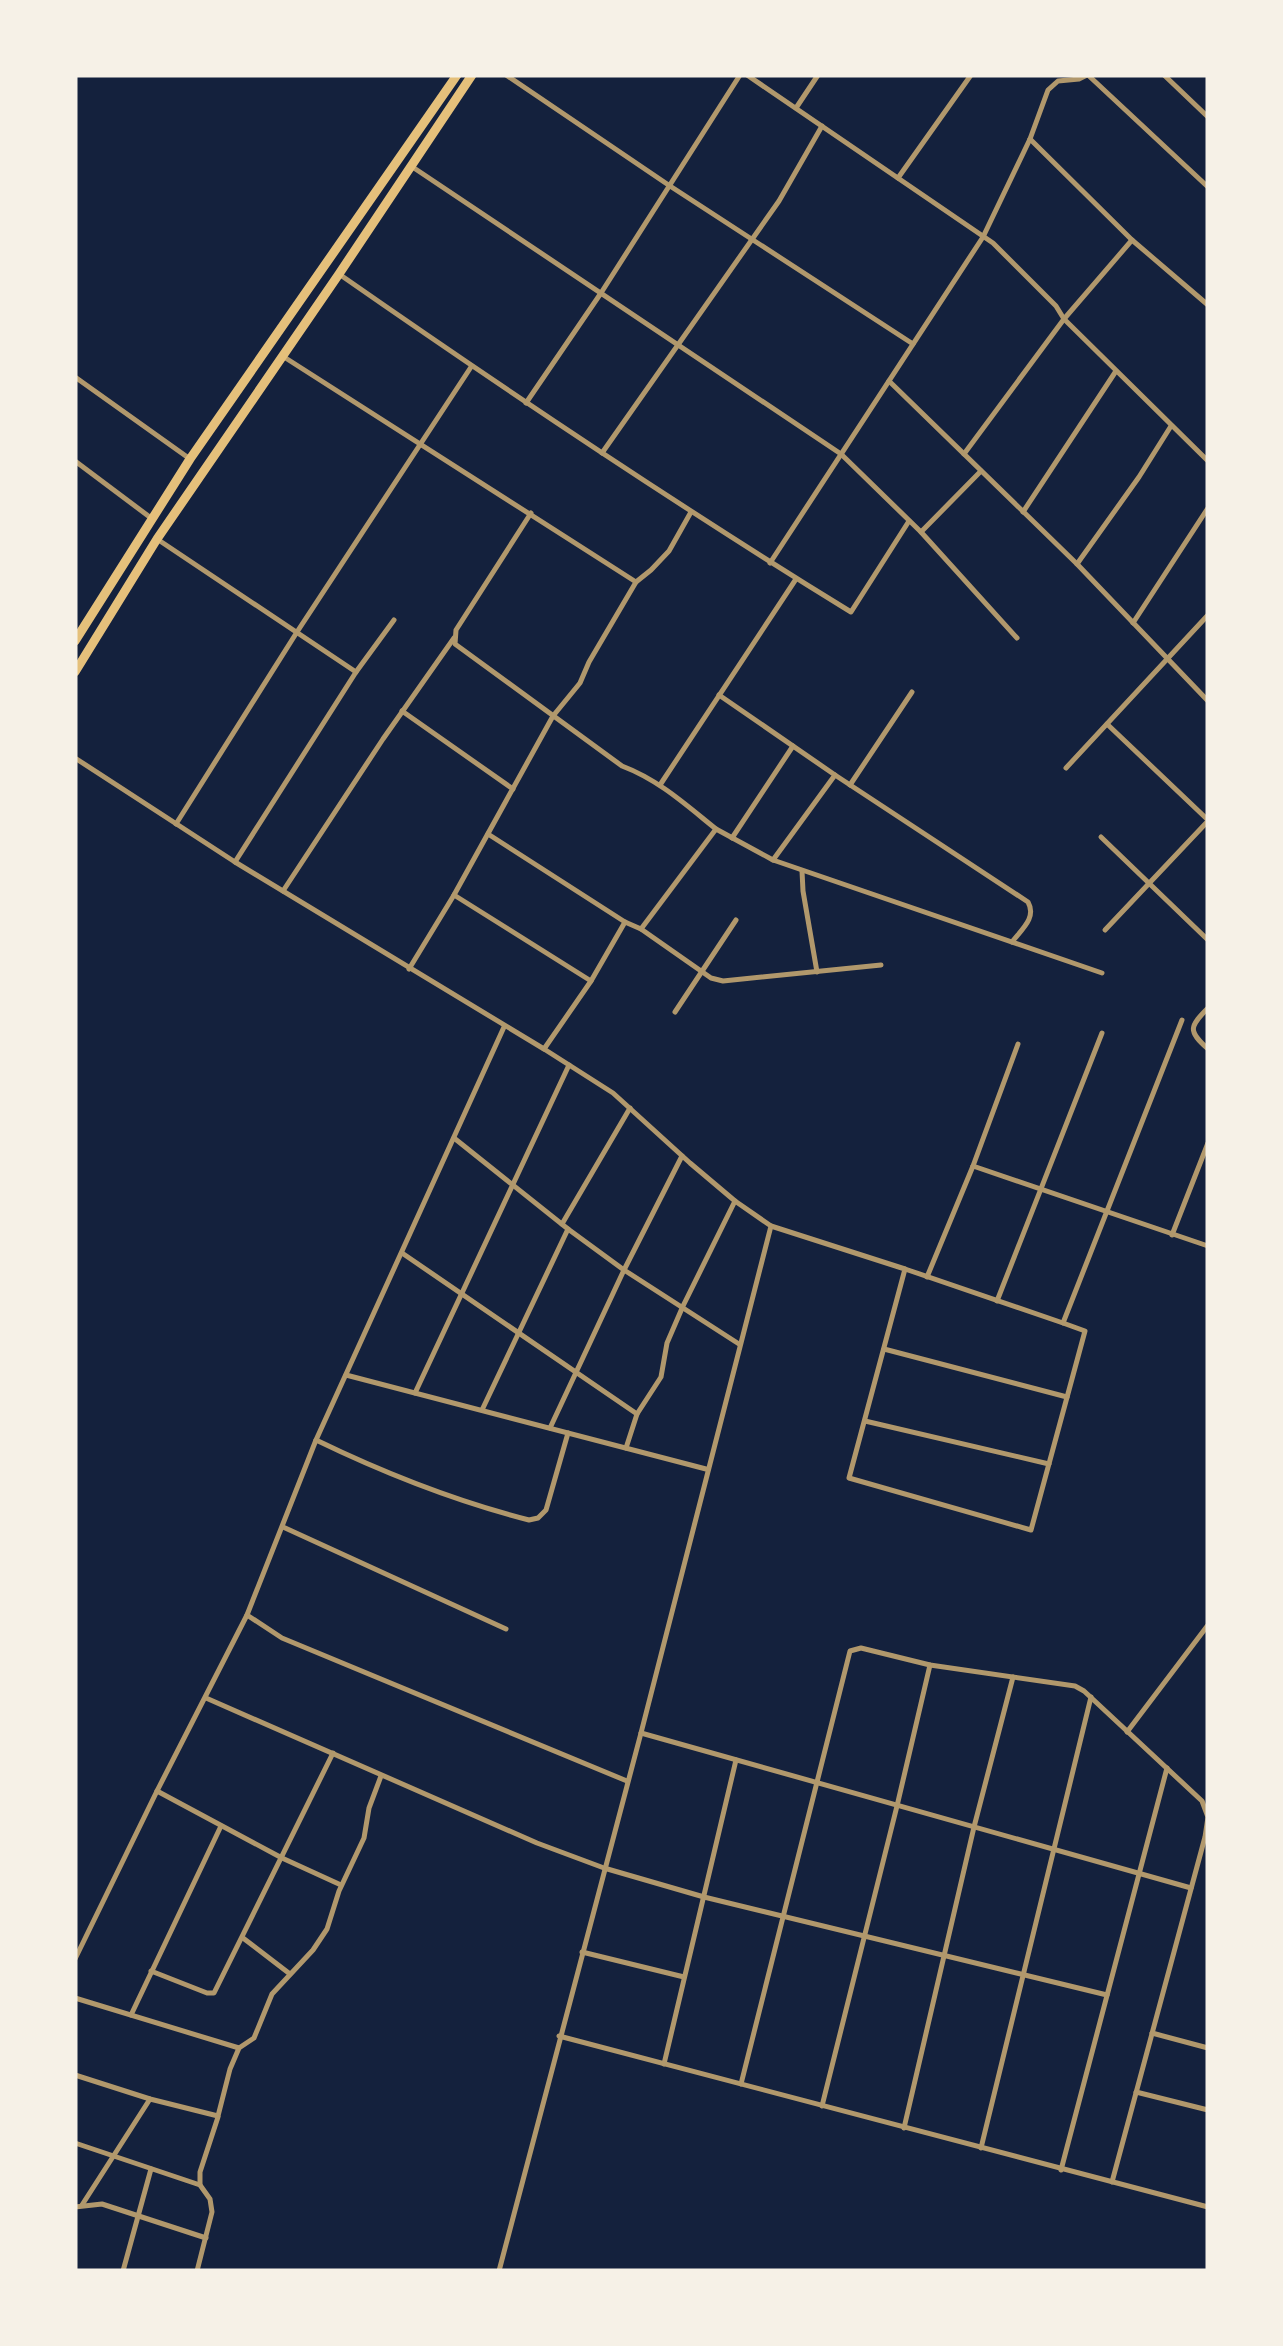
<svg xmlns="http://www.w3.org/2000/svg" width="1283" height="2346" viewBox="0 0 1283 2346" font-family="'Noto Sans',sans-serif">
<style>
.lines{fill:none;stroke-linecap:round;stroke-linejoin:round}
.minor{stroke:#b1986c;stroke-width:5}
.primary{stroke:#e5c07b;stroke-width:9}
</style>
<rect width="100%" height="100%" fill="#14213d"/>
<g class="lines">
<g class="minor">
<polyline points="506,75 670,186 913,344"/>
<polyline points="747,75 993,243 1056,306 1064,319 1208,461"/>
<polyline points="1088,75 1208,187"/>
<polyline points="1164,75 1208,117"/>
<polyline points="796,108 818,75"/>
<polyline points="1030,139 1132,240 1208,305"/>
<polyline points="411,166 841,454 921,532 1017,638"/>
<polyline points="898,178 971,75"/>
<path d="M339,274c168,117 338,231 512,338l58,-91"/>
<polyline points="284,357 636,582"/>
<polyline points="75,377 190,459"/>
<polyline points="889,381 1077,564 1208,701"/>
<polyline points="526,403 601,293 740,75"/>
<polyline points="602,453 779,201 822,126"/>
<polyline points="964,454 1064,319 1132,240"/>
<polyline points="75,461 151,518"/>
<polyline points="1023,512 1116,371"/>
<path d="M531,513l-75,117 -1,14 167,122c37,14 64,39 94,63"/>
<polyline points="921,532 981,471"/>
<polyline points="157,539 356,672 235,862"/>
<polyline points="770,563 983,237 1030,139 1048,90 1058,81 1079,79 1087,75"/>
<polyline points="1077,564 1139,477 1171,426"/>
<polyline points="1133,623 1208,508"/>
<polyline points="356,672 394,620"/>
<polyline points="719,695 835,775 773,860"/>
<polyline points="402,711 513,789"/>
<polyline points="1107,724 1208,820"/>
<polyline points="75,758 235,862 544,1049 613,1093 690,1163 735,1201 771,1226 641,1733 499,2271"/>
<polyline points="1066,768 1208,615"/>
<path d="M835,775l193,127c9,16 -7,28 -16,40"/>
<polyline points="660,785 796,579"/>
<polyline points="850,785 912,692"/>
<polyline points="176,824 297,632 471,367"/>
<polyline points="488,834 625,922 641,929 716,829 773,860 1102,973"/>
<polyline points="1101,837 1208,940"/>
<polyline points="732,838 793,746"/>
<polyline points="802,871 803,891 817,972"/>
<polyline points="283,891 383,739 454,638"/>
<polyline points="454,895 591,981"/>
<polyline points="641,929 711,978 723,981 881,965"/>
<polyline points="1105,930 1208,821"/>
<polyline points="409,969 454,895 553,716 580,683 589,662 636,582 651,570 669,551 691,512"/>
<path d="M1208,1008c-19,19 -20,23 0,41"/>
<polyline points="675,1012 736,920"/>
<polyline points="544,1049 591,981 625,922"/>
<polyline points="454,1138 568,1229 624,1270 739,1344"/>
<polyline points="973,1166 1208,1246"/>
<polyline points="562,1224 630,1108"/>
<polyline points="771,1226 905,1269 849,1478 1031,1530 1085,1331 1063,1323 1182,1020"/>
<polyline points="1172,1235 1208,1143"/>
<polyline points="402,1253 637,1414"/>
<polyline points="905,1269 1063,1323"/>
<polyline points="927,1277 973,1166 1018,1044"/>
<polyline points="997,1301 1102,1033"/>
<polyline points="884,1349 1067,1397"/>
<polyline points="346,1375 706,1469"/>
<polyline points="415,1393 569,1065"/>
<polyline points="482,1410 568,1229"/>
<polyline points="865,1421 1049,1464"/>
<polyline points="550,1428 624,1270 682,1156"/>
<path d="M316,1440c68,33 139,61 213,80l9,-2 8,-8 22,-77"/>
<polyline points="626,1448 637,1414 661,1377 667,1343 683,1306 735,1201"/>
<polyline points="283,1527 506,1629"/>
<polyline points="247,1615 282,1638 627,1781"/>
<polyline points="206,1698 537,1843 604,1868 704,1897 1107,1995"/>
<polyline points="1127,1732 1208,1625"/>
<polyline points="641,1733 1191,1888"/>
<polyline points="157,1791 282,1858 341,1885"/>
<polyline points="243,1938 290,1974"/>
<polyline points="582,1952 684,1977"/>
<polyline points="75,1959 157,1791 247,1615 316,1440 504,1027"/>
<polyline points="151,1971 207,1993 214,1993 333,1753"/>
<polyline points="75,1998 239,2048"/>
<polyline points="131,2015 221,1826"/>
<polyline points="1152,2033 1208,2048"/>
<polyline points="559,2036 1208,2207"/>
<polyline points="664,2064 736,1760"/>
<polyline points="75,2075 150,2099 218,2116 230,2069 239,2048 254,2038 272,1994 313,1950 327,1929 339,1891 364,1838 369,1808 381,1776"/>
<polyline points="741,2084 850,1651 861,1648 930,1665 1075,1686 1084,1691 1202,1801 1208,1817 1205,1837 1112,2182"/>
<polyline points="1136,2092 1208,2110"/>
<polyline points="822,2106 897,1806 930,1665"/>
<polyline points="904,2128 974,1827 1013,1677"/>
<polyline points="75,2143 200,2185"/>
<polyline points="981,2148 1091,1697"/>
<polyline points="1061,2170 1167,1768"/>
<polyline points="82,2205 150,2099"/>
<polyline points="75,2207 102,2204 206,2238"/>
<polyline points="123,2271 151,2169"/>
<polyline points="197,2271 212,2212 210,2199 200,2185 200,2172 218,2117"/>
</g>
<g class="primary">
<polyline points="75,641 190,459 457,75"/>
<polyline points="75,672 157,539 339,274 472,75"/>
</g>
</g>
<rect width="1283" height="2346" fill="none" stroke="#f6f1e7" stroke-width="155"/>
</svg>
